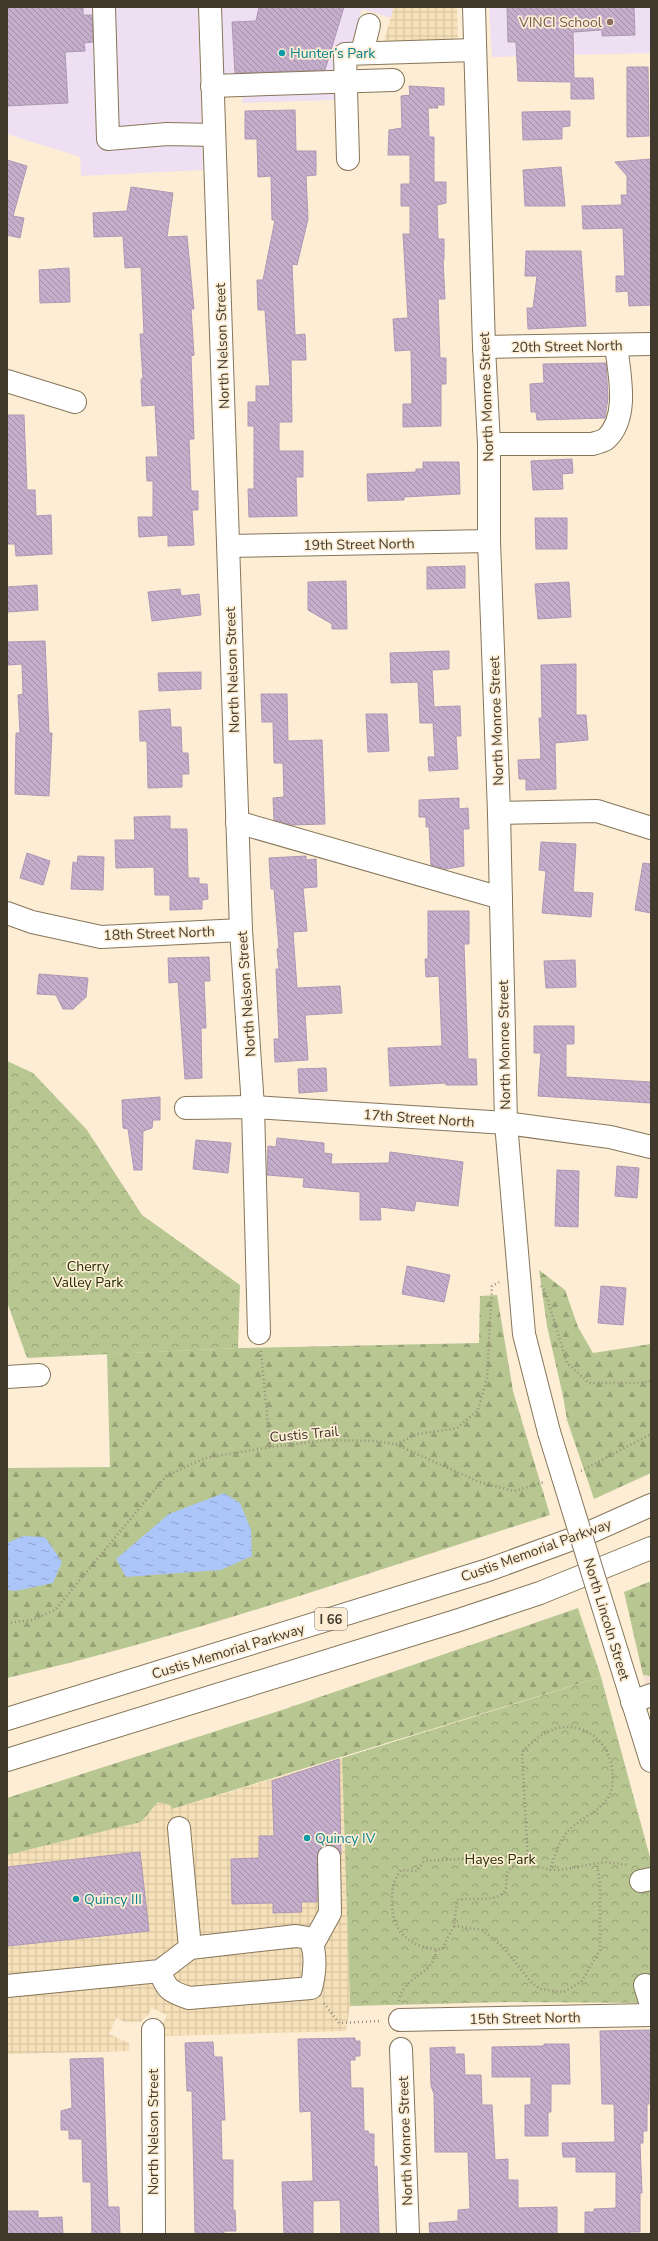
<svg xmlns="http://www.w3.org/2000/svg" width="658" height="2241" viewBox="0 0 658 2241" font-family="'Nunito Sans',sans-serif">
<style>
.commercial{fill:#efdff2}
.industrial{fill:url(#industrial-grid)}
.education{fill:#f6e0d3}
.forest{fill:url(#forest-firs)}
.park{fill:url(#park-crowns)}
.water{fill:url(#water-ripples)}
.building{fill:url(#building-back-hatch);stroke:#ad98b4}
.lines{fill:none;stroke-linecap:round;stroke-linejoin:round}
.minor-casing{stroke:#867659;stroke-width:24}
.highway-casing{stroke:#867659;stroke-width:24}
.path{stroke:#988d7b;stroke-width:2.5;stroke-dasharray:1 3;stroke-linecap:butt}
.minor{stroke:#fff;stroke-width:22}
.highway{stroke:#fff;stroke-width:22}
.minor-bridge-casing{stroke:#867659;stroke-width:24;stroke-linecap:butt}
.minor-bridge{stroke:#fff;stroke-width:22}
.education-dot{fill:#8d6e63;stroke:#fcedd4;stroke-width:1.5}
.culture-dot{fill:#0f9aa8;stroke:#fcedd4;stroke-width:1.5}
.labels{text-anchor:middle;stroke-width:3.5;stroke-linejoin:round;paint-order:stroke}
.shield{fill:#fcedd4;stroke:#786f5e;stroke-width:1}
.shield-label{font-size:13px;font-weight:bold;fill:#40392c}
.education-label{font-size:14px;fill:#785e54;stroke:#fcedd4;text-anchor:end}
.culture-label{font-size:14px;fill:#0d838f;stroke:#fcedd4;text-anchor:start}
.street-label{font-size:14px;fill:#40392c;stroke:#fcedd4}
.park-label{font-size:14px;fill:#262e02;stroke:#fcedd4}
</style>
<defs>
<pattern id="industrial-grid" width="8" height="8" patternUnits="userSpaceOnUse"><rect width="8" height="8" fill="#f6e0b9"/><path d="M0 4h8M4 0v8" fill="none" stroke="#d4c19f"/></pattern>
<pattern id="forest-firs" width="22" height="20" patternUnits="userSpaceOnUse"><rect width="22" height="20" fill="#b8c691"/><path d="M5 1l3.5 6h-7zM16 11l3.5 6h-7z" fill="#97a277"/></pattern>
<pattern id="park-crowns" width="20" height="18" patternUnits="userSpaceOnUse"><rect width="20" height="18" fill="#b8c691"/><path d="M2 6a3 3 0 1 1 6 0M12 15a3 3 0 1 1 6 0" fill="none" stroke="#97a277"/></pattern>
<pattern id="water-ripples" width="26" height="14" patternUnits="userSpaceOnUse"><rect width="26" height="14" fill="#acc6fa"/><path d="M2 4q2-2 4 0t4 0M15 11q2-2 4 0t4 0" fill="none" stroke="#8da2cb"/></pattern>
<pattern id="building-back-hatch" width="6" height="6" patternUnits="userSpaceOnUse"><rect width="6" height="6" fill="#c4aecb"/><path d="M-1 5l2 2M0 0l6 6M5-1l2 2" fill="none" stroke="#a18fa5"/></pattern>
</defs>
<rect width="100%" height="100%" fill="#fcedd4"/>
<g class="commercial">
<polygon points="7,7 198,7 203,170 81,176 80,157 7,134"/>
<polygon points="220,7 394,7 391,18 362,9 334,100 242,103 241,79 221,79"/>
<polygon points="489,7 651,7 651,53 492,57"/>
</g>
<g class="industrial">
<polygon points="394,7 457,7 458,49 381,51"/>
<polygon points="342,1758 350,2006 346,2031 163,2036 163,2025 167,2015 152,2008 148,2015 140,2022 125,2022 116,2018 109,2034 129,2043 129,2051 7,2054 7,1855 141,1822 158,1802 170,1805 173,1809"/>
</g>
<polygon class="education" points="643,1675 651,1676 651,1704"/>
<g class="forest">
<polygon points="539,1270 565,1290 578,1327 593,1353 651,1344 651,1473 594,1499 567,1420 563,1396 547,1326"/>
<path d="M497,1295l16,96 37,124c-180,57 -359,121 -543,163v-210l103,-1 -3,-113 131,-6 241,-5 1,-47z"/>
<polygon points="651,1581 651,1676 643,1675 624,1592"/>
<polygon points="578,1608 601,1677 172,1809 170,1805 158,1802 141,1822 7,1855 7,1798 285,1709"/>
</g>
<g class="park">
<polygon points="7,1061 33,1073 87,1130 142,1215 240,1285 238,1348 27,1358 7,1302"/>
<polygon points="601,1677 651,1861 651,2003 508,2002 350,2006 342,1758"/>
</g>
<g class="water">
<polygon points="224,1493 240,1503 251,1530 252,1556 221,1570 126,1577 116,1559 169,1514"/>
<polygon points="23,1536 45,1537 62,1562 53,1583 15,1591 7,1590 7,1543"/>
</g>
<g class="building">
<polygon points="7,7 83,8 83,15 92,15 93,42 84,43 85,51 65,52 68,103 7,106"/>
<polygon points="259,7 344,7 325,70 235,73 232,22 256,21"/>
<polygon points="507,7 634,7 635,35 602,36 602,30 573,32 574,78 593,78 594,99 571,99 571,82 518,81 516,42 508,42"/>
<polygon points="627,67 648,67 649,136 627,137"/>
<polygon points="409,86 444,88 444,105 437,105 438,108 428,108 429,137 434,137 434,182 446,182 446,203 437,205 438,239 444,239 444,260 443,260 445,299 438,299 440,358 446,358 446,384 441,384 441,426 403,427 403,404 412,404 411,350 395,351 393,319 408,318 403,234 410,234 410,206 401,206 401,184 410,184 410,155 388,155 389,130 402,128 401,96 410,95"/>
<polygon points="295,110 296,151 316,151 316,175 306,176 308,219 297,265 292,264 295,335 305,334 306,360 291,360 292,422 279,422 279,451 303,451 303,477 296,477 297,516 249,517 248,489 254,489 254,426 248,426 248,402 256,402 256,386 270,386 265,310 258,310 257,280 263,280 275,220 272,220 271,176 258,177 257,139 245,139 245,111"/>
<polygon points="570,111 570,126 562,127 562,139 523,140 522,112"/>
<polygon points="651,159 651,305 629,306 628,291 616,292 616,276 625,276 623,228 583,229 582,206 622,205 621,195 627,195 627,176 615,162"/>
<polygon points="7,160 27,166 13,216 24,218 20,238 7,235"/>
<polygon points="561,167 565,206 525,206 523,170"/>
<polygon points="131,187 173,193 167,237 187,236 194,309 191,309 194,355 191,356 194,439 189,439 191,491 198,491 198,510 192,510 194,545 168,546 168,535 139,537 138,517 153,517 153,481 147,481 146,457 158,457 155,405 142,406 141,379 143,379 140,334 144,334 141,267 125,268 123,236 94,237 93,213 127,211"/>
<polygon points="526,251 581,251 586,326 528,329 527,308 533,308 537,276 525,276"/>
<polygon points="69,268 70,302 40,303 39,270"/>
<polygon points="606,363 608,398 605,418 537,420 536,412 531,412 530,384 544,383 543,364"/>
<polygon points="7,415 24,415 27,490 35,490 36,516 51,515 52,554 16,556 15,544 7,544"/>
<polygon points="572,459 573,473 562,474 563,489 533,490 531,461"/>
<polygon points="423,462 459,462 460,494 404,497 404,500 368,501 367,474 416,472 416,469 423,469"/>
<polygon points="535,518 567,518 567,549 536,549"/>
<polygon points="465,566 465,588 427,589 427,567"/>
<polygon points="346,581 347,629 332,629 332,624 308,610 308,582"/>
<polygon points="569,582 571,617 538,619 535,584"/>
<polygon points="37,585 38,610 7,612 7,587"/>
<polygon points="180,589 181,596 199,594 201,615 152,621 148,592"/>
<polygon points="45,641 49,733 52,733 49,796 15,794 16,733 20,733 18,695 23,694 22,664 8,665 7,642"/>
<polygon points="449,651 449,669 432,670 434,707 460,706 461,736 456,736 458,769 429,771 428,757 435,757 433,723 420,723 418,682 391,683 390,653"/>
<polygon points="576,664 576,715 586,715 588,740 555,743 556,789 526,790 526,779 519,779 518,760 541,759 539,718 542,718 541,665"/>
<polygon points="201,672 201,689 159,691 158,673"/>
<polygon points="261,694 287,694 288,741 322,740 325,824 292,825 274,820 273,798 284,797 283,763 274,763 273,722 262,722"/>
<polygon points="170,709 171,727 181,727 182,753 188,753 189,774 182,774 182,787 148,788 147,741 140,741 139,711"/>
<polygon points="366,714 387,714 389,751 368,752"/>
<polygon points="459,798 459,809 468,808 469,829 463,829 464,866 446,869 431,865 429,827 426,827 426,817 419,817 419,800"/>
<polygon points="170,816 170,829 187,829 188,878 199,878 199,884 207,884 208,899 202,900 202,909 170,910 170,895 155,895 154,867 116,868 115,840 135,840 134,817"/>
<polygon points="541,842 576,844 573,892 593,893 591,917 542,913 546,871 539,870"/>
<polygon points="27,853 50,861 43,885 20,878"/>
<polygon points="78,856 104,857 103,890 71,889 73,862 77,863"/>
<polygon points="306,856 306,860 316,859 317,887 303,888 307,931 293,932 297,988 340,986 342,1013 305,1015 308,1060 275,1062 274,1039 279,1039 276,969 279,969 277,949 279,948 274,889 271,889 269,858"/>
<polygon points="643,863 651,864 651,913 635,910"/>
<polygon points="428,911 469,911 469,944 464,944 468,1059 476,1059 477,1085 446,1085 446,1083 390,1086 388,1048 442,1046 439,976 426,977 425,959 428,959"/>
<polygon points="209,957 210,981 204,981 206,1028 201,1028 202,1078 185,1079 178,982 169,983 168,958"/>
<polygon points="575,960 576,987 546,988 544,961"/>
<polygon points="39,974 88,978 86,997 73,1009 63,1009 56,995 37,994"/>
<polygon points="534,1026 574,1026 574,1044 566,1044 566,1077 651,1082 651,1103 538,1096 541,1053 534,1053"/>
<polygon points="326,1068 327,1091 299,1093 298,1069"/>
<polygon points="160,1097 160,1120 153,1120 152,1128 143,1131 142,1170 134,1170 128,1129 123,1128 122,1100"/>
<polygon points="277,1138 324,1143 324,1153 332,1154 331,1164 389,1163 390,1152 463,1162 458,1206 416,1201 414,1211 380,1207 381,1220 360,1220 360,1192 303,1187 304,1178 267,1175 268,1146 276,1147"/>
<polygon points="196,1140 231,1143 228,1173 193,1169"/>
<polygon points="617,1166 639,1168 637,1198 615,1196"/>
<polygon points="557,1170 579,1171 578,1227 555,1226"/>
<polygon points="407,1266 450,1275 444,1302 402,1294"/>
<polygon points="601,1286 626,1288 623,1325 598,1323"/>
<polygon points="339,1759 341,1855 335,1846 329,1845 322,1847 318,1851 317,1902 301,1902 302,1912 273,1913 273,1903 232,1904 231,1859 259,1858 259,1836 274,1836 272,1781"/>
<polygon points="140,1852 149,1931 8,1946 7,1867"/>
<polygon points="651,2030 651,2091 649,2091 649,2104 647,2104 647,2131 643,2131 643,2143 640,2143 642,2193 640,2193 640,2232 630,2232 630,2234 585,2233 585,2212 594,2212 594,2209 616,2208 616,2172 576,2172 576,2157 563,2157 562,2143 615,2142 614,2104 602,2104 600,2031"/>
<polygon points="355,2038 355,2041 360,2041 360,2056 355,2056 355,2060 350,2060 351,2088 363,2088 364,2131 368,2131 369,2134 374,2134 374,2167 377,2166 379,2234 341,2234 340,2200 313,2201 313,2234 284,2233 282,2182 313,2181 311,2111 300,2112 298,2039"/>
<polygon points="213,2042 214,2057 222,2057 225,2120 221,2120 222,2160 233,2160 233,2211 235,2210 236,2231 224,2231 224,2234 195,2234 192,2091 187,2091 185,2043"/>
<polygon points="544,2044 569,2044 570,2084 551,2084 551,2112 548,2112 548,2136 525,2136 525,2105 531,2105 531,2077 492,2077 492,2047 544,2046"/>
<polygon points="455,2047 455,2054 464,2054 465,2075 481,2075 482,2105 492,2105 495,2160 508,2159 508,2180 518,2180 518,2208 557,2207 557,2234 430,2234 429,2223 458,2221 458,2210 470,2209 468,2152 435,2152 434,2094 431,2086 430,2048"/>
<polygon points="103,2058 108,2207 119,2207 120,2234 92,2234 91,2182 83,2182 82,2139 69,2139 69,2130 61,2130 61,2111 72,2108 70,2059"/>
<polygon points="7,2211 38,2211 38,2218 62,2217 63,2234 7,2234"/>
</g>
<g class="lines">
<g class="minor-casing">
<g id="minor">
<polyline points="104,7 108,139 167,134 214,135"/>
<polyline points="210,7 241,930 253,1107 259,1333"/>
<polyline points="474,7 484,347 489,444 489,541 499,813 506,1123 524,1334 549,1432"/>
<polyline points="362,53 369,25"/>
<polyline points="212,86 393,80"/>
<polyline points="348,159 345,54 475,50"/>
<polyline points="484,347 651,344"/>
<polyline points="7,381 75,402"/>
<path d="M489,444h103c4,-1 11,-3 14,-5 24,-22 13,-66 10,-94"/>
<polyline points="229,546 489,541"/>
<polyline points="499,813 597,811 651,828"/>
<polyline points="237,822 501,898"/>
<polyline points="7,913 32,922 101,937 241,930"/>
<polyline points="186,1108 253,1107 506,1123 610,1137 651,1147"/>
<polyline points="7,1377 39,1375"/>
<polyline points="618,1655 651,1761"/>
<polyline points="632,1702 651,1695"/>
<polyline points="179,1828 190,1948"/>
<polyline points="641,1881 651,1879"/>
<polyline points="313,1944 330,1913 329,1857"/>
<polyline points="645,1985 651,2005"/>
<path d="M7,1986l153,-15 30,-23 106,-12 13,2c8,13 6,35 2,50l-122,10c-18,-6 -23,-8 -29,-27"/>
<polyline points="400,2020 651,2015"/>
<polyline points="153,2030 154,2234"/>
<polyline points="401,2049 408,2234"/>
</g>
</g>
<g class="highway-casing">
<g id="highway">
<polyline points="7,1719 488,1570 586,1534 651,1505"/>
<polyline points="7,1760 459,1620 540,1593 651,1548"/>
</g>
</g>
<g class="path">
<polyline points="541,1286 545,1291 567,1363 589,1383 641,1383 651,1381"/>
<polyline points="261,1351 270,1447"/>
<polyline points="396,1444 418,1434 457,1428 478,1410 487,1378 492,1286 499,1282"/>
<polyline points="581,1471 651,1434"/>
<polyline points="7,1623 32,1620 55,1610 166,1476 205,1458 270,1447 327,1440 375,1441 395,1444 479,1482 514,1491 544,1482"/>
<path d="M516,1863l-8,8c-2,5 -1,10 -2,16 -3,17 -36,10 -49,13l-3,26 -12,23c-30,0 -50,-15 -50,-47 0,-13 1,-21 9,-32l16,1 7,-10 85,-5 7,7h12l22,7h10l45,-8 24,3"/>
<path d="M528,1863l-6,-110c3,-5 9,-9 13,-13 38,-32 84,-1 77,47 -3,21 -31,30 -44,44 -9,10 -14,26 -18,39"/>
<polyline points="454,1926 482,1930 503,1947 531,1982 540,1989 564,1992 582,1981 600,1950 600,1883 597,1864"/>
<path d="M399,2001c5,-27 37,-26 37,-52"/>
<polyline points="324,2003 339,2023 381,2021"/>
</g>
<use href="#minor" class="minor"/>
<use href="#highway" class="highway"/>
<g class="minor-bridge-casing">
<polyline id="minor-bridge" points="549,1432 618,1655"/>
</g>
<use href="#minor-bridge" class="minor-bridge"/>
</g>
<circle class="education-dot" cx="610" cy="22" r="4"/>
<g class="culture-dot">
<circle cx="282" cy="53" r="4"/>
<circle cx="307" cy="1838" r="4"/>
<circle cx="76" cy="1899" r="4"/>
</g>
<g class="labels">
<rect class="shield" x="315" y="1608" width="32" height="22" rx="3"/>
<g class="shield-label">
<text x="331" y="1624">I 66</text>
</g>
<g class="education-label">
<text x="602" y="27">VINCI School</text>
</g>
<g class="culture-label">
<text x="290" y="58">Hunter’s Park</text>
<text x="315" y="1843">Quincy IV</text>
<text x="84" y="1904">Quincy III</text>
</g>
<g class="street-label">
<text transform="translate(222 346) rotate(-92)" y="5">North Nelson Street</text>
<text transform="translate(567 346) rotate(-1)" y="5">20th Street North</text>
<text transform="translate(486 397) rotate(-92)" y="5">North Monroe Street</text>
<text transform="translate(359 544) rotate(-1)" y="5">19th Street North</text>
<text transform="translate(232 670) rotate(-92)" y="5">North Nelson Street</text>
<text transform="translate(496 721) rotate(-92)" y="5">North Monroe Street</text>
<text transform="translate(159 933) rotate(-2)" y="5">18th Street North</text>
<text transform="translate(246 994) rotate(-94)" y="5">North Nelson Street</text>
<text transform="translate(504 1045) rotate(-91)" y="5">North Monroe Street</text>
<text transform="translate(419 1118) rotate(4)" y="5">17th Street North</text>
<text transform="translate(304 1434) rotate(-5)" y="5">Custis Trail</text>
<text transform="translate(536 1550) rotate(-20)" y="5">Custis Memorial Parkway</text>
<text transform="translate(607 1619) rotate(73)" y="5">North Lincoln Street</text>
<text transform="translate(228 1651) rotate(-17)" y="5">Custis Memorial Parkway</text>
<text transform="translate(525 2018) rotate(-1)" y="5">15th Street North</text>
<text transform="translate(153 2132) rotate(-90)" y="5">North Nelson Street</text>
<text transform="translate(405 2141) rotate(-92)" y="5">North Monroe Street</text>
</g>
<g class="park-label">
<text x="88" y="1271">Cherry<tspan x="88" dy="16">Valley Park</tspan></text>
<text x="500" y="1864">Hayes Park</text>
</g>
</g>
<rect width="658" height="2241" fill="none" stroke="#40392c" stroke-width="16"/>
</svg>
